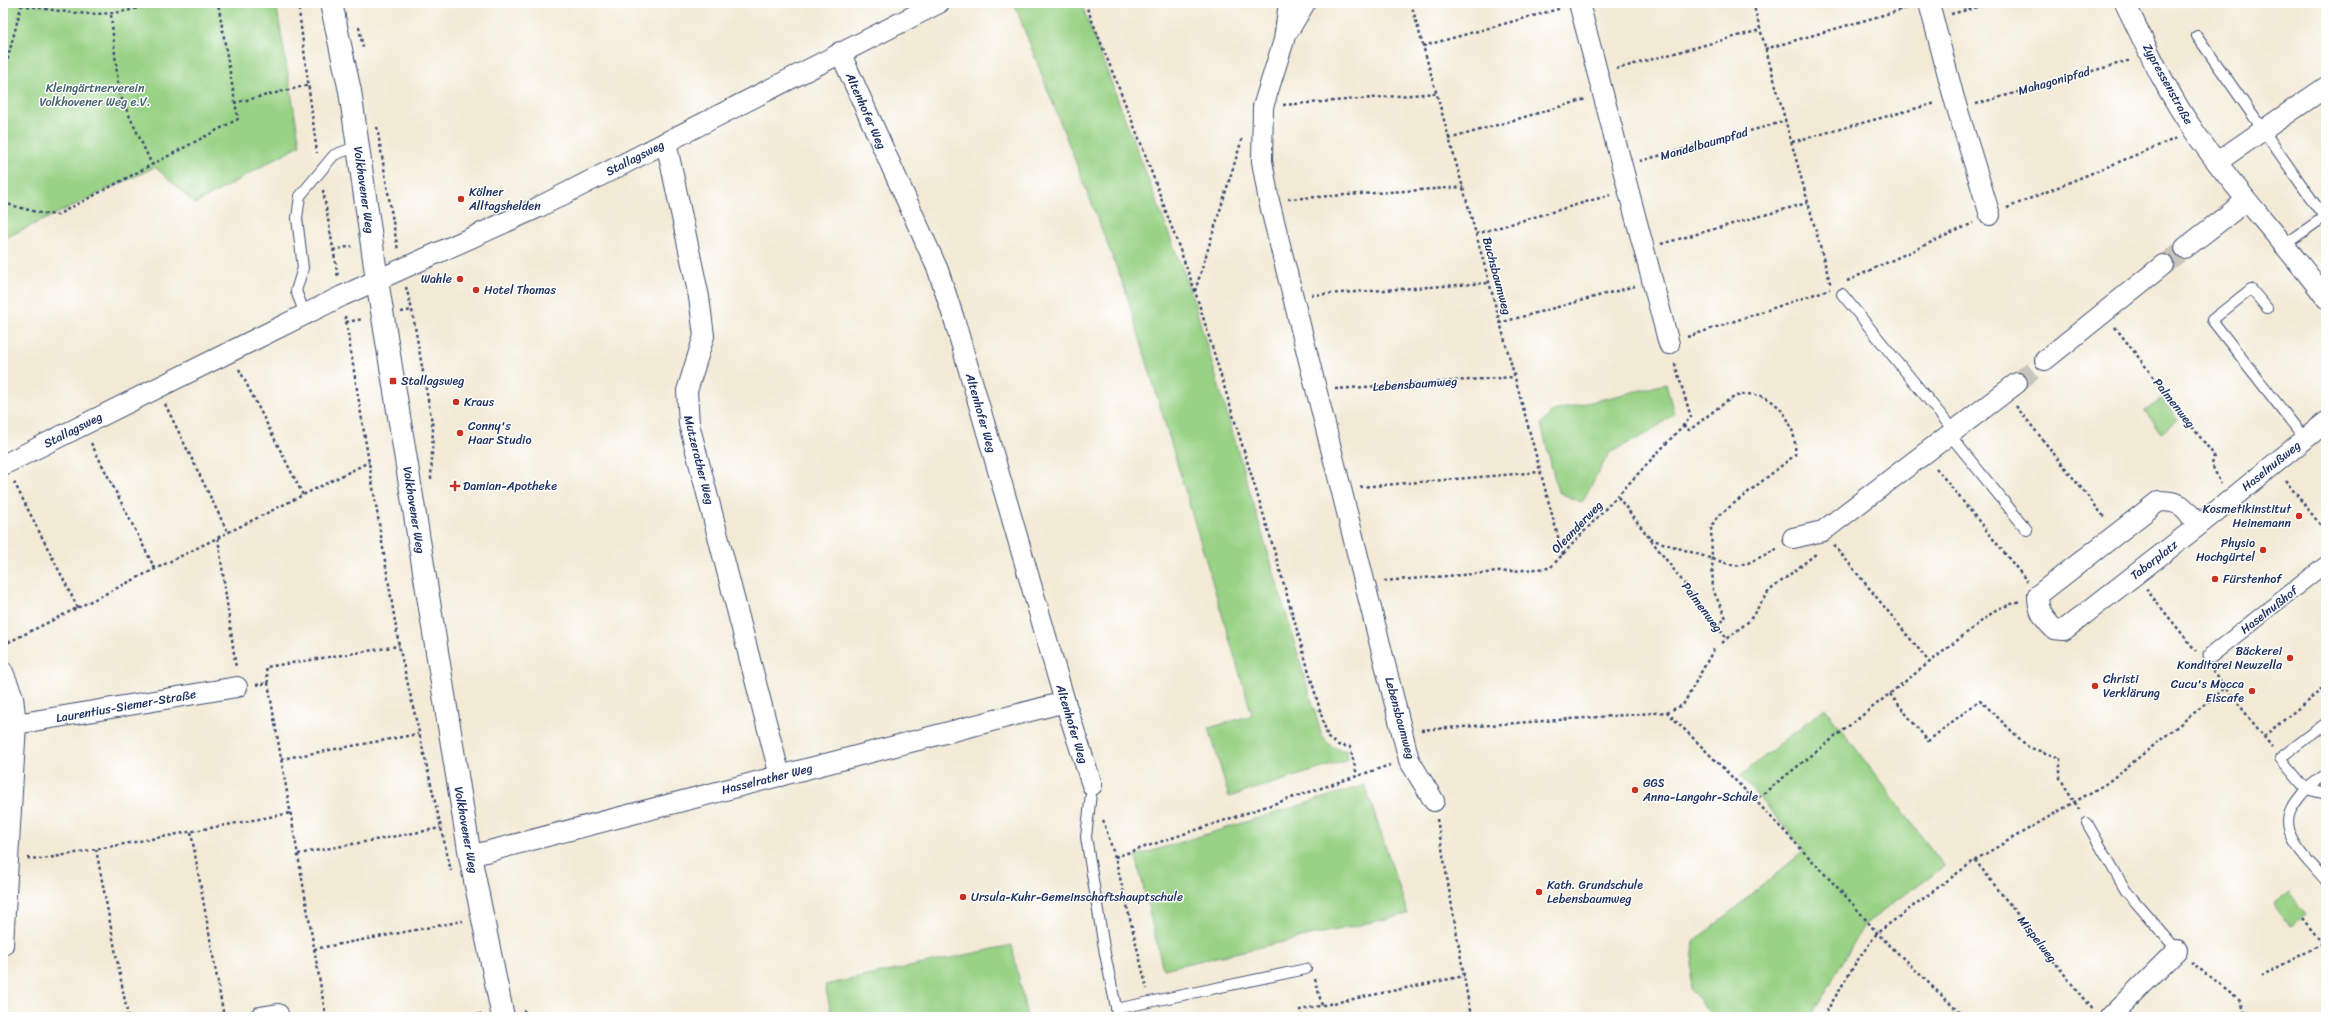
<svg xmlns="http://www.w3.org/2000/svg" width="2329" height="1020" viewBox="0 0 2329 1020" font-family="Sriracha,sans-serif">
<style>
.green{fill:#99d285;stroke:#5a8072}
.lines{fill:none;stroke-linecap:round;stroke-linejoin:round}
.minor-tunnel{stroke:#c8c5bd;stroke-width:20;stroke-dasharray:20 10;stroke-linecap:butt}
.service-casing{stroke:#3b4b70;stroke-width:12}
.pedestrian-casing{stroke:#3b4b70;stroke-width:17}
.minor-casing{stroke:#3b4b70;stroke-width:22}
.tertiary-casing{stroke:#3b4b70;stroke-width:24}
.path{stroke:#3b4b70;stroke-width:2.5;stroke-dasharray:3 3;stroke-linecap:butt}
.service{stroke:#fff;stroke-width:10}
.pedestrian{stroke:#fff;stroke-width:15}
.minor{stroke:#fff;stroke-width:20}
.tertiary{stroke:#fff;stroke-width:22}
.poi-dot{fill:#c8321e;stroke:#fff;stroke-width:1.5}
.labels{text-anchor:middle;stroke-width:3;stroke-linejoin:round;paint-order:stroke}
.street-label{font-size:12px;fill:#1b2f5e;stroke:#fff}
.park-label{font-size:12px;fill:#41606a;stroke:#fff}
.poi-label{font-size:12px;fill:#1b2f5e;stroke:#fff;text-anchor:start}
</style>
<rect width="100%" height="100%" fill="#fff"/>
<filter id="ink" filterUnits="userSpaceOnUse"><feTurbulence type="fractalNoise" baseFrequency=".025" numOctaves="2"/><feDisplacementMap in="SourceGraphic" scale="8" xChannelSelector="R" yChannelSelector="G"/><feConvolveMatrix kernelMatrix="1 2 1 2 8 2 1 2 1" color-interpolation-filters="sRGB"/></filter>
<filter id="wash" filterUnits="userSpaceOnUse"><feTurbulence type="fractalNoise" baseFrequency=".012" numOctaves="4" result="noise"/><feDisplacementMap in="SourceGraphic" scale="16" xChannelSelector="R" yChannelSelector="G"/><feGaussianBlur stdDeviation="0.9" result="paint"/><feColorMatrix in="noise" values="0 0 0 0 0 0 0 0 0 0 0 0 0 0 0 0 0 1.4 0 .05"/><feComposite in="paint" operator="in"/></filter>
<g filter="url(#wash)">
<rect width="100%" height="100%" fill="#f3ead5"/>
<g class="green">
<polygon points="3,3 276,3 300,145 195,204 155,167 3,239"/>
<path d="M1014,3h67l110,289 131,444c6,8 13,15 25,14l1,10 -119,37 -20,-69 43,-13 -126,-423z"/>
<polygon points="1666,384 1674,414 1648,433 1609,453 1582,503 1558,492 1541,424 1553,411"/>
<polygon points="2162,399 2178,420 2161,433 2145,411"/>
<polygon points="1825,708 1944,866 1864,925 1811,1017 1707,1017 1711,1014 1690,989 1694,942 1805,850 1740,776"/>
<polygon points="1365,785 1408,914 1163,969 1136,856"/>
<polygon points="2289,892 2306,915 2291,927 2273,904"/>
<polygon points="1012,945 1027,1017 832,1017 825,985"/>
</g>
</g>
<g filter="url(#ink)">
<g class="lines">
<g class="minor-tunnel">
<polyline points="2163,265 2185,248"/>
<polyline points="2017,383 2045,360"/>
</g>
<g class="service-casing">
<g id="service">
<polyline points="2197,36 2324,217 2283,246"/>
<polyline points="1842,294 1954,431"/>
<polyline points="2267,308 2251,289 2212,320 2305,439"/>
<polyline points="305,314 296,291 303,268 297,218 300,196 334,155 358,146"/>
<polyline points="1949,434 2027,530"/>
<polyline points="2326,723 2280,758 2306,789 2326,774"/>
<polyline points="1092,785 1086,837 1105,954 1118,1017"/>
<path d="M2326,794l-20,-5c-5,7 -13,15 -16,23 -10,25 22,51 36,69"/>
<polyline points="2087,823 2126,891 2177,950"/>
<polyline points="1116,1009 1306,969"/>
</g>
</g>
<g class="pedestrian-casing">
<polyline id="pedestrian" points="2211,655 2326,564"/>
</g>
<g class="minor-casing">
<g id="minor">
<polyline points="1289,3 1284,40 1263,107 1262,161 1269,201 1409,760 1434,801"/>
<polyline points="1579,3 1669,344"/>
<polyline points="1929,3 1954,98 1990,215"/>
<path d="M2125,3c21,43 41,88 69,128 40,59 90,110 132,167"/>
<polyline points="1289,30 1305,3"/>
<polyline points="840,52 938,270 955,322 1065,702 1092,785"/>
<polyline points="666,142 699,297 704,336 687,391 689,424 780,776"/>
<polyline points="2217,162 2326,87"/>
<polyline points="2185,248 2246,201"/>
<polyline points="2045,360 2163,265"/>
<polyline points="3,465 342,296 537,208 939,3"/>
<path d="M2198,526c-13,-18 -15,-25 -39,-25l-121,94c0,16 5,23 16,34l10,1 134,-104 128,-104"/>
<polyline points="1793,538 1823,531 2017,383"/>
<polyline points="3,672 13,697 16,724 3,945"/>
<polyline points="16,724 237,687"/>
<polyline points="470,856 1065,702"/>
<polyline points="260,1017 278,1014"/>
<polyline points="2110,1017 2177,950"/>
</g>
</g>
<g class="tertiary-casing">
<polyline id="tertiary" points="331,3 350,91 377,280 470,856 503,1017"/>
</g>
<g class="path">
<polyline points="298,3 317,153"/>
<polyline points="1085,3 1142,146 1195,291 1270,536 1328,738 1338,745 1350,747 1357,775"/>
<polyline points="1411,3 1476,234 1563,555"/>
<polyline points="1753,3 1831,286"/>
<path d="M21,5c54,8 80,16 134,-2"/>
<polyline points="1951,14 1993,3"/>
<polyline points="111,15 119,93 152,165"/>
<polyline points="359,27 363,48"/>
<polyline points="1423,46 1562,8"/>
<polyline points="1765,49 1911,7"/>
<polyline points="1616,69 1760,30"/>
<polyline points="3,77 22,3"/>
<polyline points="234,103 309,85"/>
<polyline points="1976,104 2131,60"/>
<polyline points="1283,105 1436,93"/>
<polyline points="377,127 398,251"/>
<polyline points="1449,139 1586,99"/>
<polyline points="1792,142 1936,103"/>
<polyline points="1640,161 1786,121"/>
<polyline points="323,190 338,277"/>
<polyline points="1288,199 1463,187"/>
<polyline points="3,203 40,213 57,215 238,119 218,3"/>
<polyline points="2007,208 2177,138"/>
<polyline points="1476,234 1610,195"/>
<polyline points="1661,244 1807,203"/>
<polyline points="333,250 352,246"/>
<polyline points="1847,281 1973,223"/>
<polyline points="406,287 412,310 433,428 431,479"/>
<polyline points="1195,291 1242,139"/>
<polyline points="1311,295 1488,283"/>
<polyline points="401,312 412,310"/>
<polyline points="345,316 399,646 451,871"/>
<polyline points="346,322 363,319"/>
<polyline points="1499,323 1635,286"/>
<polyline points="2115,327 2214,455 2212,465 2221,484"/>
<polyline points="1687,337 1830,289"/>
<polyline points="239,369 303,495"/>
<polyline points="1335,389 1514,377"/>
<polyline points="165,404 228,533"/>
<polyline points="2016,406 2105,518"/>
<path d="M1683,425l6,5c11,-7 36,-30 48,-34 36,-10 61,26 58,59l-78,62 -6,10 2,63 13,28 -9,8"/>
<polyline points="91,443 155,569"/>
<polyline points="1936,468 2027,581"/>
<polyline points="2285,480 2326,532"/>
<polyline points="14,482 78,608"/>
<polyline points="1360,487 1540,472"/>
<polyline points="1618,497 1727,639 1749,621 1769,591 1817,553"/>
<polyline points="218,538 236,668"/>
<polyline points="1650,539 1735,566 1748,563 1777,549"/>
<polyline points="1834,545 1930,663"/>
<polyline points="1384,581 1550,568 1691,417 1674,361"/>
<polyline points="2146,589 2196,651"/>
<polyline points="1722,643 1727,639"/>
<polyline points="3,645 369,462"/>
<polyline points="2212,670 2272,747"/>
<polyline points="268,683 266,667 399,646"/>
<polyline points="256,685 268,683 326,1017"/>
<polyline points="1890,694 1928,741 1980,700 2028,747 2060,758 2060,778 2080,811"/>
<polyline points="1667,712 1683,705 1714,649"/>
<polyline points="1421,730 1667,712 1755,800"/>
<polyline points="2264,736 2326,686"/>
<polyline points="281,759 418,734"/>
<polyline points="1437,819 1471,1017"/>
<polyline points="1103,820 1115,857 1147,989"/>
<polyline points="191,832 224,1017"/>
<polyline points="96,849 128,1017"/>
<polyline points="298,854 441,828"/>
<polyline points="1115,857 1390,765"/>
<polyline points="27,858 43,859 291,813"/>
<polyline points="1975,860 2093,1011"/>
<polyline points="2302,918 2323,944"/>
<polyline points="314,949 463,921"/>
<polyline points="2191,962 2240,1001 2246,1017"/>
<polyline points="2261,976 2326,942"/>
<polyline points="1315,979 1322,1006"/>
<polyline points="524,1010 526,1017"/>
<polyline points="466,1017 482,1014"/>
<polyline points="1302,1017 1300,1010 1464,976"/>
<polyline points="1823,1017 1857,961 1877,933 1975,860 2107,783 2225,688"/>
<polyline points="1964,1017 1877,933 1851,902 1755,800 1997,609 2020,601"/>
</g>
<use href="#service" class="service"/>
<use href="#pedestrian" class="pedestrian"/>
<use href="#minor" class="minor"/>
<use href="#tertiary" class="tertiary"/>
</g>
</g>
<g class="poi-dot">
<circle cx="461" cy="199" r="4"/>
<circle cx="460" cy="279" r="4"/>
<circle cx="476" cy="290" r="4"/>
<rect x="389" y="377" width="8" height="8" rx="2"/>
<circle cx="456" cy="402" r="4"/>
<circle cx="460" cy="433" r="4"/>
<path d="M453 480h4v4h4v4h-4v4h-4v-4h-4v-4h4z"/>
<circle cx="2299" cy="516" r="4"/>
<circle cx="2263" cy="550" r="4"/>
<circle cx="2215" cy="579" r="4"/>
<circle cx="2290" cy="658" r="4"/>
<circle cx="2095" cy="686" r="4"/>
<circle cx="2252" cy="691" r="4"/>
<circle cx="1635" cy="790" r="4"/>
<circle cx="1539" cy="892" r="4"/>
<circle cx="963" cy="897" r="4"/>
</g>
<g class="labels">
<g class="street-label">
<text transform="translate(2054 81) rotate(-16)" y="4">Mahagonipfad</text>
<text transform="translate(2168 84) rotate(61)" y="4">Zypressenstraße</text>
<text transform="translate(866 111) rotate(66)" y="4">Altenhofer Weg</text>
<text transform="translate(1704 144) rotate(-16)" y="4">Mandelbaumpfad</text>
<text transform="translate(635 158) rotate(-27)" y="4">Stallagsweg</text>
<text transform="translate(364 190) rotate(82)" y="4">Volkhovener Weg</text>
<text transform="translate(1497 276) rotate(75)" y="4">Buchsbaumweg</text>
<text transform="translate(1415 384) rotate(-4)" y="4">Lebensbaumweg</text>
<text transform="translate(2174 403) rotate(52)" y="4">Palmenweg</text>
<text transform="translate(981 413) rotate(74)" y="4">Altenhofer Weg</text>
<text transform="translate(73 430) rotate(-27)" y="4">Stallagsweg</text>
<text transform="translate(699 460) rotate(76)" y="4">Mutzerather Weg</text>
<text transform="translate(2271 466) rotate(-39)" y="4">Haselnußweg</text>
<text transform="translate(414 510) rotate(81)" y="4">Volkhovener Weg</text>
<text transform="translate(1577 527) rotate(-46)" y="4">Oleanderweg</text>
<text transform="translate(2154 560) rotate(-38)" y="4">Taborplatz</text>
<text transform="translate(1702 607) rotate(53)" y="4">Palmenweg</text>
<text transform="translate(2269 610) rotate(-38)" y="4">Haselnußhof</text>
<text transform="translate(126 706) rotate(-10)" y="4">Laurentius-Siemer-Straße</text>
<text transform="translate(1400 718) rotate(75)" y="4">Lebensbaumweg</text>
<text transform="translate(1072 724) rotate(73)" y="4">Altenhofer Weg</text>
<text transform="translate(767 779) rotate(-14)" y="4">Hasselrather Weg</text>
<text transform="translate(466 830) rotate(80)" y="4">Volkhovener Weg</text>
<text transform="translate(2037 939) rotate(52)" y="4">Mispelweg</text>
</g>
<g class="park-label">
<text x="95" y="92">Kleingärtnerverein<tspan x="95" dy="14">Volkhovener Weg e.V.</tspan></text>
</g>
<g class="poi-label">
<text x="469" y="196">Kölner<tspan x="469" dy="14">Alltagshelden</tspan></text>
<text x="452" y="283" text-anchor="end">Wahle</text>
<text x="484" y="294">Hotel Thomas</text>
<text x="401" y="385">Stallagsweg</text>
<text x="464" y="406">Kraus</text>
<text x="468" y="430">Conny's<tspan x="468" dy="14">Haar Studio</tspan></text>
<text x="463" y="490">Damian-Apotheke</text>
<text x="2291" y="513" text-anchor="end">Kosmetikinstitut<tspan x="2291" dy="14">Heinemann</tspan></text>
<text x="2255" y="547" text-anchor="end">Physio<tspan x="2255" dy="14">Hochgürtel</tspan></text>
<text x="2223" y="583">Fürstenhof</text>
<text x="2282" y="655" text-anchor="end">Bäckerei<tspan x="2282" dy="14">Konditorei Newzella</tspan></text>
<text x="2103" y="683">Christi<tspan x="2103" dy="14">Verklärung</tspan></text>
<text x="2244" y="688" text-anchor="end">Cucu's Mocca<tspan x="2244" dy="14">Eiscafe</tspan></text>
<text x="1643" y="787">GGS<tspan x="1643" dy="14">Anna-Langohr-Schule</tspan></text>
<text x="1547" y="889">Kath. Grundschule<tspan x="1547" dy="14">Lebensbaumweg</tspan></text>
<text x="971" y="901">Ursula-Kuhr-Gemeinschaftshauptschule</text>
</g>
</g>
<rect width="2329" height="1020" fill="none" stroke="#fff" stroke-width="16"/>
</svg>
